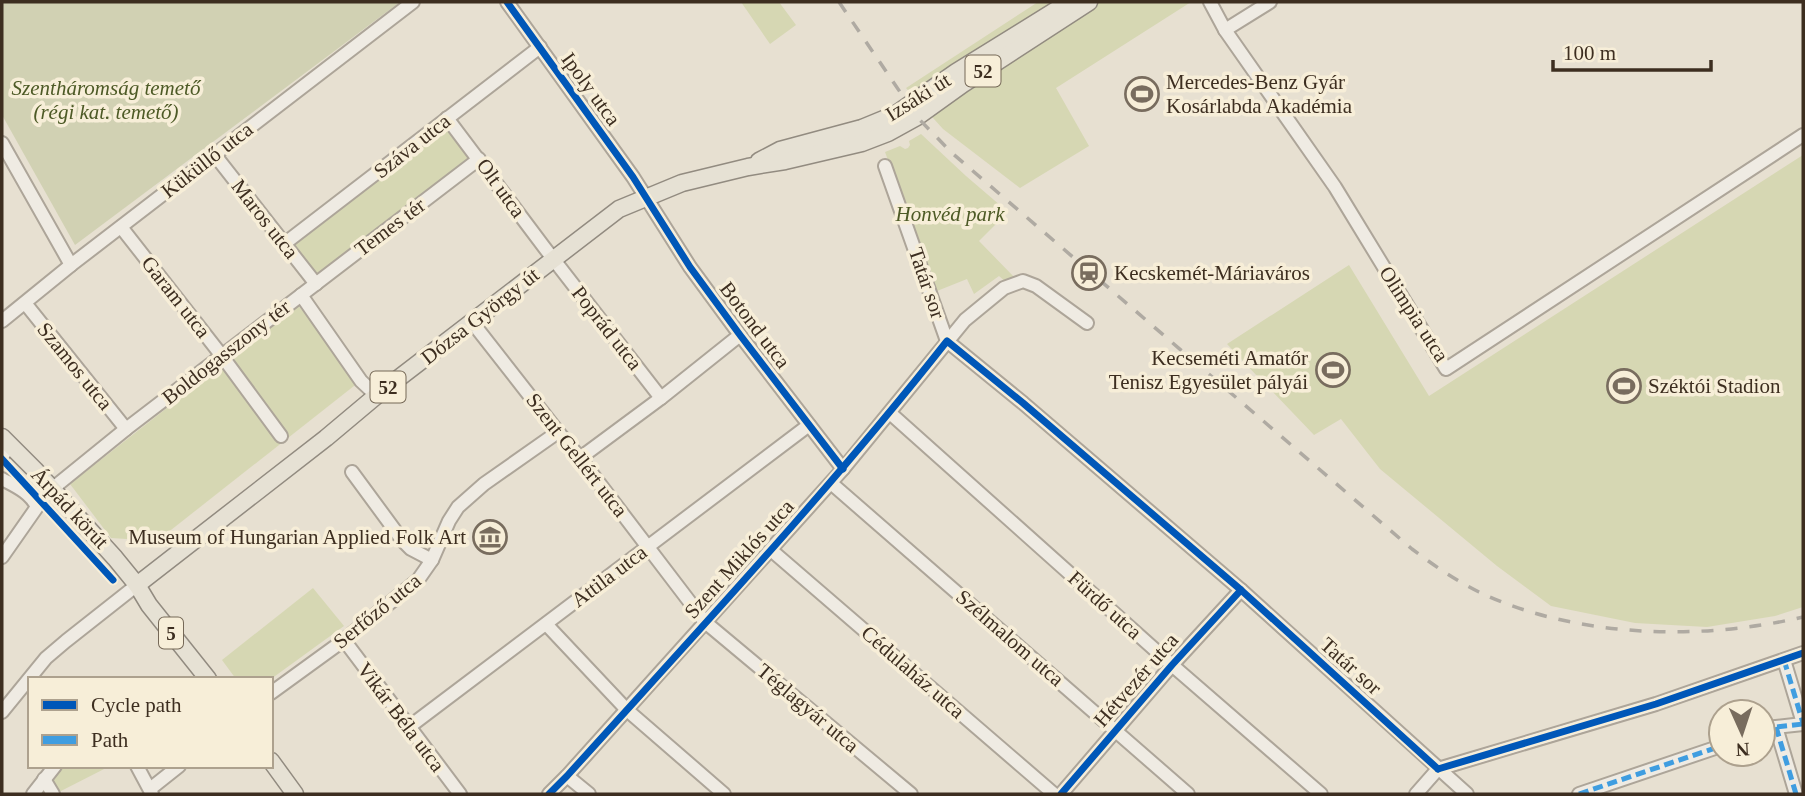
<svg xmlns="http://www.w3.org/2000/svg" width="1805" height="796" viewBox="0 0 1805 796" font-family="Georgia,serif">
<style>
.green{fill:#d6d7b3}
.cemetery{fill:#d1d1b3}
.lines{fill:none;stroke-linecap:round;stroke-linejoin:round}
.minor-casing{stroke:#ada599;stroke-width:16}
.major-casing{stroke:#928b80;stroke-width:19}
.minor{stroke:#efebe3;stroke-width:12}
.major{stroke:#e6e1d4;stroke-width:16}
.rail{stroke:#afaaa2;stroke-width:3.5;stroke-dasharray:12 12;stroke-linecap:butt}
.quiet{stroke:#3f9de0;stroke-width:5;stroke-dasharray:10 5;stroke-linecap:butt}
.cycleway-casing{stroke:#f7eed8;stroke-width:11}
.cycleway{stroke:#0057b8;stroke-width:7}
.labels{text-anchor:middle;stroke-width:7;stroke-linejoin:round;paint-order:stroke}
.shield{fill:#f7eed8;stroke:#756857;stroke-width:2}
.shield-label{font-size:19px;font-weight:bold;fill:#3d2e20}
.poi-label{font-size:21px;fill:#3d2e20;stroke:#f7eed8;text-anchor:start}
.park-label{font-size:21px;font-style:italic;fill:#4d5a26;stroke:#f7eed8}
.street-label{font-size:21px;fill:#3d2e20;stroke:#f7eed8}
</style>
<rect width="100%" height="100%" fill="#e7e0d1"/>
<g class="green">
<polygon points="741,2 779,2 796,25 770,44"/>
<polygon points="1038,2 1191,2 1056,88 1089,146 1020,188 943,129 906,88"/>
<polygon points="446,126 471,158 316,278 291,246"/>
<polygon points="921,134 966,176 1008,212 979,241 1014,277 1006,282 999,276 974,294 967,279 937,291 885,152 900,146 905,149 908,148 910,145 909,141"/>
<polygon points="1803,155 1803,607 1775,616 1707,627 1635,623 1551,606 1497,566 1380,469 1341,419 1314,435 1269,388 1266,390 1258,377 1227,344 1349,265 1429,396"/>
<polygon points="298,305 359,382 157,541 111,538 70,484"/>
<polygon points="313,588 344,626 271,679 236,679 222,660"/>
<polygon points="60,766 110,766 57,793 50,779"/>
</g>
<polygon class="cemetery" points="2,2 400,2 75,245 2,115"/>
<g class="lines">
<g class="minor-casing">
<g id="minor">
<polyline points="507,2 633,177 690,267 740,335 843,469"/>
<polyline points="1210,2 1225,30 1335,187 1446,369 1803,135"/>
<polyline points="1225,30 1270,2"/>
<polyline points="447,118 544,247 661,398"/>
<polyline points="2,143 71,265"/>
<polyline points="214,154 316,284"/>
<polyline points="885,166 947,341 1023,403 1241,590 1467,794"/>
<polyline points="121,227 222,356 281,436"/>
<polyline points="284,244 540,47"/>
<polyline points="301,295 361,381 377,396"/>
<polyline points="25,303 126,429"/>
<polyline points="2,321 71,265 413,2"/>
<polyline points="472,322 558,432 580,458 705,622 911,794"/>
<polyline points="890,413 1172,665 1321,794"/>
<polyline points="2,457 10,445"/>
<polyline points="580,458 661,398 740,335"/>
<polyline points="352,472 402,540 411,549 432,560"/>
<path d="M2,479c13,7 28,13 35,28l-35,50"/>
<polyline points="831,483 1188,794"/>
<polyline points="52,489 126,429 479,159"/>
<polyline points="771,550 1054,794"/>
<polyline points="546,624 627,710 724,794"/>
<polyline points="344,640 460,794"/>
<polyline points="1784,660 1803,723"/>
<polyline points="271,693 344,640 418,580 432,560 449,521 458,507 484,484 558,432"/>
<polyline points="2,712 46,658 66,641 137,585"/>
<polyline points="409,727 809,425"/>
<polyline points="1776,727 1796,794"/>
<polyline points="1763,732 1776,727 1803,724"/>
<polyline points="137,766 152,794"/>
<polyline points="1438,769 1656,704 1803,653"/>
<polyline points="567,776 589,794"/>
<polyline points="44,779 53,794"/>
<polyline points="150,789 179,766"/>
<polyline points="33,794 55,766"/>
<polyline points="549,794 567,776 843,469 965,320 1004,288 1023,281 1036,286 1087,323"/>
<polyline points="1061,794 1172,665 1241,590"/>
<polyline points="1416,794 1438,769"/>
<polyline points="1579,794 1721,746"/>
</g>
</g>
<g class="major-casing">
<g id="major">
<polyline points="759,161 780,150 862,128 896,114 956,72 1069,2"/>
<polyline points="2,437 35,470 115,558 137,585 149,605 208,679"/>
<polyline points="137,585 326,438 382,391 619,209 682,183 748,167 785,161 862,143 888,133 917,117 963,84 1089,2"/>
<polyline points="271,761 295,794"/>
</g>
</g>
<use href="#minor" class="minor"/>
<use href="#major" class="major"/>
<path class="rail" d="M839,2l78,115 35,36 460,396c21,16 43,31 67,43 96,46 222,49 324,25"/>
<g class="quiet">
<polyline points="1784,660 1803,723"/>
<polyline points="1776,727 1796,794"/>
<polyline points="1763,732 1776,727 1803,724"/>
<polyline points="1579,794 1721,746"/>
</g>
<g class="cycleway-casing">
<g id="cycleway">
<polyline points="507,2 633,177 690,267 740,335 843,469"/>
<polyline points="2,459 113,580"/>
<polyline points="1438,769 1656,704 1803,653"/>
<path d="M549,794l18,-18c129,-143 261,-284 380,-435l76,62 218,187 197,179"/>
<polyline points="1061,794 1172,665 1241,590"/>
</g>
</g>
<use href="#cycleway" class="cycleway"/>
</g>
<defs>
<g id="stadium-ring" transform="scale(1.75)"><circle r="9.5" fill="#f7eed8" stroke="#786c5e" stroke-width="1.5"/><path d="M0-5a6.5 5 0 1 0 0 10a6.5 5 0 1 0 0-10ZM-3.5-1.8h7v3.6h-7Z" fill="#786c5e"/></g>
<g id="station-ring" transform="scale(1.75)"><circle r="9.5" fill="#f7eed8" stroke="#786c5e" stroke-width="1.5"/><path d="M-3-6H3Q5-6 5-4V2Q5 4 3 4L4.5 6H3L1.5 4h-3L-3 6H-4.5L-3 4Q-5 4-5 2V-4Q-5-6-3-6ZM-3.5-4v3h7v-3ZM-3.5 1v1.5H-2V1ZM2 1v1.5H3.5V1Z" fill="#786c5e"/></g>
<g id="museum-ring" transform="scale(1.75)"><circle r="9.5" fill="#f7eed8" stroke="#786c5e" stroke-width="1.5"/><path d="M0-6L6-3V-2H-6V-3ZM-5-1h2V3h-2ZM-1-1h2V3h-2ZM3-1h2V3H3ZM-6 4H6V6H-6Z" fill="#786c5e"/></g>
</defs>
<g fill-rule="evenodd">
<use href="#stadium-ring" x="1142" y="94"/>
<use href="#station-ring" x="1089" y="273"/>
<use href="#stadium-ring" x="1333" y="370"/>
<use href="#stadium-ring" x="1624" y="386"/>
<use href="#museum-ring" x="490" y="537"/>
</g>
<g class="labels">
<g class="shield">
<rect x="965.5" y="55.5" width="35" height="31" rx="5"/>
<rect x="370.5" y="371.5" width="35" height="31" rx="5"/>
<rect x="159" y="617.5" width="24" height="31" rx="5"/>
</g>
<g class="shield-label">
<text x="983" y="78">52</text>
<text x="388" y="394">52</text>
<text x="171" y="640">5</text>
</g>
<g class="poi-label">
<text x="1166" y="89">Mercedes-Benz Gyár<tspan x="1166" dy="24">Kosárlabda Akadémia</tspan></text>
<text x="1114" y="280">Kecskemét-Máriaváros</text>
<text x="1308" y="365" text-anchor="end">Kecseméti Amatőr<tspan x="1308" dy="24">Tenisz Egyesület pályái</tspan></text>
<text x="1648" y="393">Széktói Stadion</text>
<text x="466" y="544" text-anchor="end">Museum of Hungarian Applied Folk Art</text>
</g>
<g class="park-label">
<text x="106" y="95">Szentháromság temető<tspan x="106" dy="24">(régi kat. temető)</tspan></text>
<text x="950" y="221">Honvéd park</text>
</g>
<g class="street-label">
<text transform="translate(591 89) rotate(54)" y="7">Ipoly utca</text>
<text transform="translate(918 97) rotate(-32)" y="7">Izsáki út</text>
<text transform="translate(412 146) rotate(-38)" y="7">Száva utca</text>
<text transform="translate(207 160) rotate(-38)" y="7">Küküllő utca</text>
<text transform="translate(501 188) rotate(54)" y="7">Olt utca</text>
<text transform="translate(265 219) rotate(52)" y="7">Maros utca</text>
<text transform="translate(390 227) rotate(-37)" y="7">Temes tér</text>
<text transform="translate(927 283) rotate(71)" y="7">Tatár sor</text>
<text transform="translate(176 297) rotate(52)" y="7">Garam utca</text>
<text transform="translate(1414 314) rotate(57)" y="7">Olimpia utca</text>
<text transform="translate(480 316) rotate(-38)" y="7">Dózsa György út</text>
<text transform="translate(755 325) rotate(53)" y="7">Botond utca</text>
<text transform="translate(607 328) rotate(52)" y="7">Poprád utca</text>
<text transform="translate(226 352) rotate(-38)" y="7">Boldogasszony tér</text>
<text transform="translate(75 366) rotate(51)" y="7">Szamos utca</text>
<text transform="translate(577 455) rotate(52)" y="7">Szent Gellért utca</text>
<text transform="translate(70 508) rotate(47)" y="7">Árpád körút</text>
<text transform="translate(739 559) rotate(-48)" y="7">Szent Miklós utca</text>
<text transform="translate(609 576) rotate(-37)" y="7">Attila utca</text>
<text transform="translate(1105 605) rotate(42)" y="7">Fürdő utca</text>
<text transform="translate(377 611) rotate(-39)" y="7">Serfőző utca</text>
<text transform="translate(1010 638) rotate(41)" y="7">Szélmalom utca</text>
<text transform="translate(1351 666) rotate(42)" y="7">Tatár sor</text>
<text transform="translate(913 672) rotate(41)" y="7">Cédulaház utca</text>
<text transform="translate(1136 680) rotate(-49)" y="7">Hétvezér utca</text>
<text transform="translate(808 708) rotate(40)" y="7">Téglagyár utca</text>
<text transform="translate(401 717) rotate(53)" y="7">Vikár Béla utca</text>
</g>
</g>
<rect width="1805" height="796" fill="none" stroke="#3d2e20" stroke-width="7"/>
<rect x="28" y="677" width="245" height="91" fill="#f7eed8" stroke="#ada18e" stroke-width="2"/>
<rect x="42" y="700" width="35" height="10" fill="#0057b8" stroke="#ada18e" stroke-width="2"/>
<text x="91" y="712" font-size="21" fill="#3d2e20">Cycle path</text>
<rect x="42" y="735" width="35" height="10" fill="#3f9de0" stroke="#ada18e" stroke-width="2"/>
<text x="91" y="747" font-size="21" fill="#3d2e20">Path</text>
<g transform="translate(1742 733) rotate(177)"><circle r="33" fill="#f7eed8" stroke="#ada18e" stroke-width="2"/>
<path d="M0-5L12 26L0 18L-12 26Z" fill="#786c5e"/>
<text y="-10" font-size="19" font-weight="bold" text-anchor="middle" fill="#3d2e20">N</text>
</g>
<path d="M1553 60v10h158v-10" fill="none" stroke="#3d2e20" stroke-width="3.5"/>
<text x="1563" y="60" font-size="21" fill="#3d2e20" stroke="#f7eed8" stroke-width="5" paint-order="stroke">100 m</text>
</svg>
